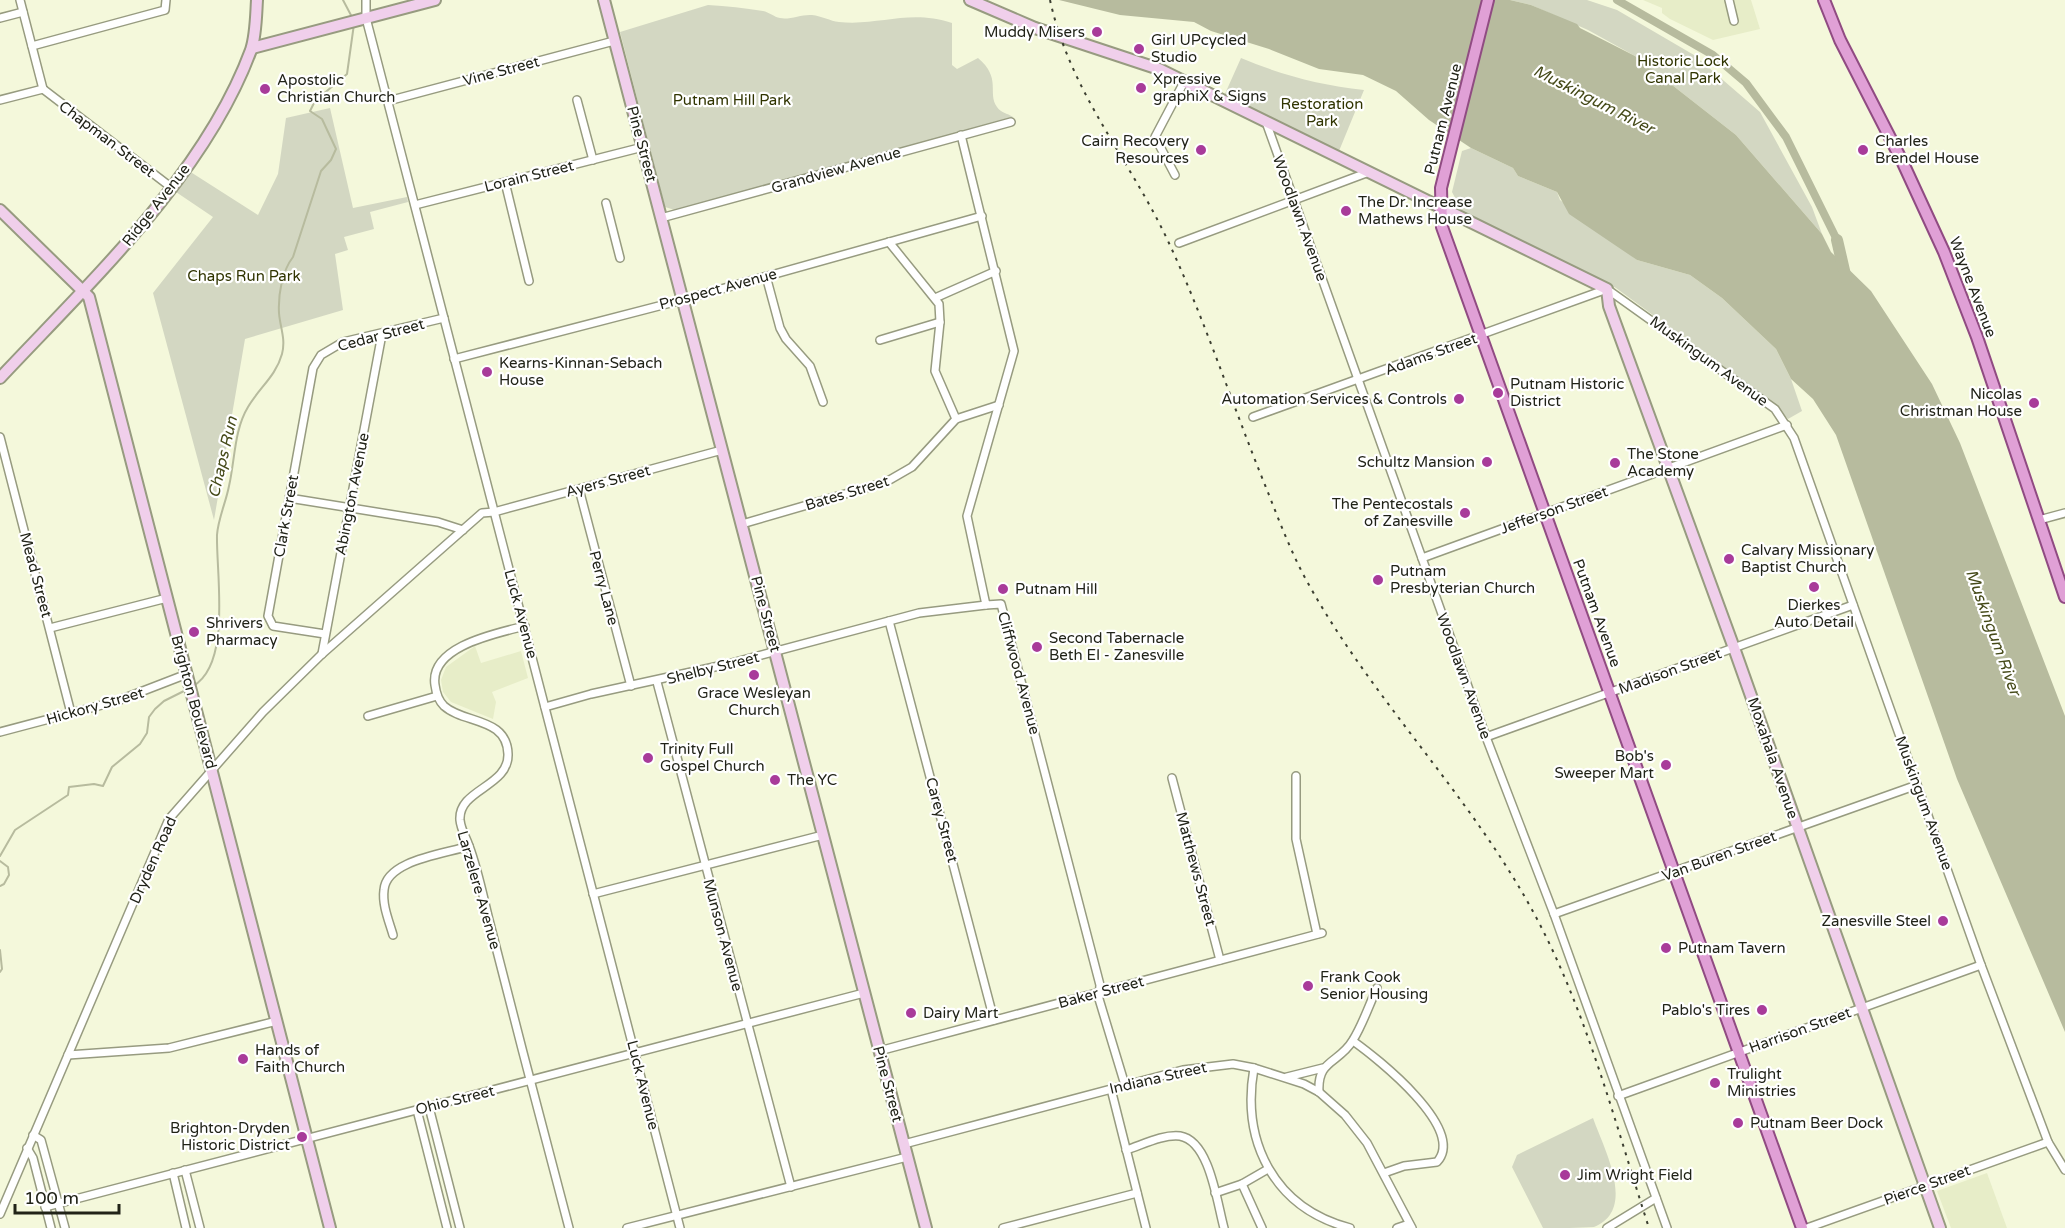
<svg xmlns="http://www.w3.org/2000/svg" width="2065" height="1228" viewBox="0 0 2065 1228" font-family="'Varela Round',sans-serif">
<style>
.built{fill:#e7edc8}
.green{fill:#d3d7c2}
.water{fill:#b7bb9e}
.lines{fill:none;stroke-linecap:round;stroke-linejoin:round}
.stream{stroke:#b7bb9e;stroke-width:2}
.canal{stroke:#b7bb9e;stroke-width:8}
.river{stroke:#b7bb9e;stroke-width:12}
.street-casing{stroke:#979b80;stroke-width:10}
.secondary-casing{stroke:#979b80;stroke-width:14}
.primary-casing{stroke:#904b82;stroke-width:14}
.street{stroke:#fff;stroke-width:7}
.secondary{stroke:#f0cfeb;stroke-width:10}
.primary{stroke:#e0a0d6;stroke-width:10}
.rail{stroke:#3c3f31;stroke-width:2;stroke-dasharray:3 6;stroke-linecap:butt}
.poi-dot{fill:#a83b9a;stroke:#fff;stroke-width:2}
.labels{text-anchor:middle;stroke-width:4.5;stroke-linejoin:round;paint-order:stroke}
.poi-label{font-size:15px;fill:#212318;stroke:#fff;text-anchor:start}
.park-label{font-size:15px;fill:#303400;stroke:#fff}
.street-label{font-size:15px;fill:#212318;stroke:#fff}
.water-label{font-size:16px;font-style:italic;fill:#454a19;stroke:#fff}
</style>
<rect width="100%" height="100%" fill="#f4f8db"/>
<g class="built">
<polygon points="1643,0 1751,0 1760,29 1713,40 1670,19 1662,13 1662,8"/>
<polygon points="475,646 481,663 521,651 528,678 492,692 496,702 493,719 451,702 443,692 441,680 446,667"/>
<polygon points="1987,1173 2007,1228 1951,1228 1937,1191"/>
</g>
<g class="green">
<polygon points="1510,0 1587,0 1617,10 1694,55 1760,112 1812,207 1822,234 1736,135 1635,56 1588,30 1531,5"/>
<path d="M708,5c19,1 36,3 55,6 6,1 11,6 17,7 10,2 22,-4 32,-3 10,1 18,6 27,7 41,4 70,-13 113,1v42l5,4 21,-11c24,20 9,35 19,49 4,6 10,6 16,10l-335,94 -13,-4 -45,-175z"/>
<path d="M1241,58c40,17 79,27 123,32l-25,61 -115,-55z"/>
<polygon points="330,108 353,208 407,197 408,202 370,212 374,229 344,237 348,250 335,254 343,310 245,339 214,520 153,293 213,217 176,192 189,171 258,215 278,174 286,118"/>
<polygon points="1471,148 1513,168 1518,176 1557,192 1560,200 1637,260 1690,275 1722,298 1776,349 1791,379 1802,411 1788,419 1773,403 1616,288 1458,210 1460,207 1452,192 1462,151"/>
<path d="M1593,1118c10,29 45,92 1,109 -13,1 -36,1 -51,1l-31,-61 5,-12z"/>
</g>
<polygon class="water" points="1059,0 1510,0 1531,5 1577,24 1580,28 1635,56 1736,135 1822,234 1831,252 1871,291 1932,384 1960,443 2065,716 2065,1032 1957,779 1836,435 1813,399 1791,379 1776,349 1722,298 1690,275 1637,260 1569,214 1557,192 1518,176 1513,168 1471,148 1429,120 1396,91 1363,75 1319,69 1269,49 1211,31 1194,22 1120,15"/>
<g class="lines">
<g class="stream">
<polyline points="343,0 353,19"/>
<path d="M193,686c39,-22 23,-112 24,-151 1,-16 9,-33 12,-49 6,-26 5,-56 19,-79 11,-19 28,-31 34,-53 4,-15 -2,-27 -3,-41 -1,-18 3,-42 14,-56l28,-86 10,-11 5,-11 -14,-30 -12,-8 5,-10 32,-27 7,-50"/>
<polyline points="0,856 15,830 68,795 69,787 94,784 103,786 112,767 140,744 147,733 149,717 155,709 164,701 186,690"/>
<polyline points="0,861 8,867 9,875 4,884 0,886"/>
<polyline points="0,950 2,969 0,972"/>
</g>
<polyline class="canal" points="1617,0 1713,55 1746,83 1786,137 1837,240"/>
<polyline class="river" points="1837,240 1846,279"/>
<g class="street-casing">
<g id="street">
<polyline points="20,0 43,89"/>
<polyline points="366,0 366,18 399,145 680,1228"/>
<polyline points="1729,0 1734,21"/>
<polyline points="0,18 23,12"/>
<polyline points="32,46 165,10 166,0"/>
<polyline points="43,89 172,188"/>
<polyline points="0,100 43,89"/>
<polyline points="577,100 593,160"/>
<polyline points="388,101 614,41"/>
<polyline points="1266,122 1486,737 1554,914 1667,1228"/>
<polyline points="961,135 1014,351 967,516 986,605 1001,604 1100,985 1099,999 1125,1085"/>
<polyline points="1175,175 1155,137 1184,82"/>
<polyline points="505,182 529,281"/>
<polyline points="606,203 620,258"/>
<polyline points="415,205 643,147"/>
<polyline points="661,218 1011,122"/>
<polyline points="889,242 939,304 940,322 935,371 956,419"/>
<polyline points="1179,243 1369,172"/>
<polyline points="766,276 780,328 786,339 810,366 823,402"/>
<polyline points="935,298 996,271"/>
<polyline points="880,340 940,322"/>
<polyline points="454,359 682,300 982,216"/>
<polyline points="1253,417 1607,289 1775,409 1794,438 1981,965 2048,1142 2065,1170"/>
<polyline points="0,437 71,713"/>
<polyline points="579,489 631,686"/>
<polyline points="289,498 438,522 463,530"/>
<polyline points="2039,520 2065,513"/>
<polyline points="742,524 886,482 912,467 956,419 999,405"/>
<polyline points="1422,558 1787,425"/>
<polyline points="889,621 994,1020"/>
<path d="M525,626c-27,7 -96,20 -90,59 1,8 3,15 9,21 20,18 63,11 64,48 1,33 -50,35 -48,66 1,10 6,17 9,26 9,24 14,50 20,74 26,103 53,205 80,308"/>
<polyline points="50,628 167,598"/>
<polyline points="325,634 273,626 268,616 313,368 321,355 343,342 444,318"/>
<polyline points="322,654 382,334"/>
<polyline points="657,682 791,1187"/>
<polyline points="545,707 591,694 728,664 919,613 986,605"/>
<polyline points="368,716 437,696"/>
<polyline points="0,732 117,701 187,674"/>
<polyline points="1486,737 1853,605"/>
<polyline points="1296,776 1296,839 1317,934"/>
<polyline points="1172,778 1220,960"/>
<polyline points="593,894 823,835"/>
<polyline points="1554,914 1917,785"/>
<path d="M393,935c-4,-14 -11,-30 -9,-45 2,-30 61,-36 85,-44"/>
<path d="M1353,1041c24,17 114,88 84,121l-33,4 -20,7"/>
<polyline points="879,1051 1322,933"/>
<polyline points="68,1055 169,1048 277,1021"/>
<path d="M1254,1068c-13,74 20,140 96,160"/>
<polyline points="1287,1077 1323,1068"/>
<polyline points="1111,1089 1146,1228"/>
<path d="M1319,1092c-2,-33 20,-28 34,-52 10,-16 16,-35 24,-52"/>
<polyline points="1618,1096 1981,965"/>
<polyline points="429,1107 460,1228"/>
<polyline points="417,1110 447,1228"/>
<polyline points="33,1135 41,1140 65,1228"/>
<polyline points="904,1144 1183,1070 1233,1064 1254,1068 1304,1084 1319,1092 1345,1115 1367,1143 1412,1228"/>
<polyline points="27,1148 33,1158 51,1228"/>
<path d="M1126,1150c16,-5 37,-16 54,-14 30,5 37,67 44,92"/>
<polyline points="185,1170 200,1228"/>
<polyline points="173,1173 186,1228"/>
<polyline points="1242,1184 1262,1228"/>
<polyline points="1215,1193 1242,1184 1268,1169"/>
<polyline points="45,1207 864,993"/>
<polyline points="0,1214 169,819 263,712 322,654 482,513 494,512 722,450"/>
<polyline points="627,1228 907,1157"/>
<polyline points="1003,1228 1137,1193"/>
<polyline points="1397,1228 1409,1224"/>
<polyline points="1607,1228 1656,1198"/>
<polyline points="1807,1228 2048,1142"/>
</g>
</g>
<g class="secondary-casing">
<g id="secondary">
<polyline points="604,0 926,1228"/>
<polyline points="970,0 1035,28 1159,69 1607,289 1609,306 1636,380 1734,648 1940,1228"/>
<polyline points="252,48 435,0"/>
<polyline points="0,210 89,297 330,1228"/>
<path d="M0,378c90,-96 205,-203 251,-328 5,-15 5,-34 6,-50"/>
</g>
</g>
<g class="primary-casing">
<g id="primary">
<polyline points="1488,0 1441,188 1442,227 1802,1228"/>
<polyline points="1824,0 1840,40 1903,163 1944,252 1977,337 2065,597"/>
</g>
</g>
<use href="#street" class="street"/>
<use href="#secondary" class="secondary"/>
<use href="#primary" class="primary"/>
<path class="rail" d="M1050,0c20,92 79,158 118,241 37,79 64,163 97,244 12,30 23,60 38,89 62,116 158,211 223,325 58,101 87,218 123,329"/>
</g>
<g class="poi-dot">
<circle cx="1097" cy="32" r="6"/>
<circle cx="1139" cy="49" r="6"/>
<circle cx="1141" cy="88" r="6"/>
<circle cx="265" cy="89" r="6"/>
<circle cx="1201" cy="150" r="6"/>
<circle cx="1863" cy="150" r="6"/>
<circle cx="1346" cy="211" r="6"/>
<circle cx="487" cy="372" r="6"/>
<circle cx="1498" cy="393" r="6"/>
<circle cx="1459" cy="399" r="6"/>
<circle cx="2034" cy="403" r="6"/>
<circle cx="1487" cy="462" r="6"/>
<circle cx="1615" cy="463" r="6"/>
<circle cx="1465" cy="513" r="6"/>
<circle cx="1729" cy="559" r="6"/>
<circle cx="1378" cy="580" r="6"/>
<circle cx="1814" cy="587" r="6"/>
<circle cx="1003" cy="589" r="6"/>
<circle cx="194" cy="632" r="6"/>
<circle cx="1037" cy="647" r="6"/>
<circle cx="754" cy="675" r="6"/>
<circle cx="648" cy="758" r="6"/>
<circle cx="1666" cy="765" r="6"/>
<circle cx="775" cy="780" r="6"/>
<circle cx="1943" cy="921" r="6"/>
<circle cx="1666" cy="948" r="6"/>
<circle cx="1308" cy="986" r="6"/>
<circle cx="1762" cy="1010" r="6"/>
<circle cx="911" cy="1013" r="6"/>
<circle cx="243" cy="1059" r="6"/>
<circle cx="1715" cy="1083" r="6"/>
<circle cx="1738" cy="1123" r="6"/>
<circle cx="302" cy="1137" r="6"/>
<circle cx="1565" cy="1175" r="6"/>
</g>
<g class="labels">
<g class="poi-label">
<text x="1085" y="37" text-anchor="end">Muddy Misers</text>
<text x="1151" y="45">Girl UPcycled<tspan x="1151" dy="17">Studio</tspan></text>
<text x="1153" y="84">Xpressive<tspan x="1153" dy="17">graphiX &amp; Signs</tspan></text>
<text x="277" y="85">Apostolic<tspan x="277" dy="17">Christian Church</tspan></text>
<text x="1189" y="146" text-anchor="end">Cairn Recovery<tspan x="1189" dy="17">Resources</tspan></text>
<text x="1875" y="146">Charles<tspan x="1875" dy="17">Brendel House</tspan></text>
<text x="1358" y="207">The Dr. Increase<tspan x="1358" dy="17">Mathews House</tspan></text>
<text x="499" y="368">Kearns-Kinnan-Sebach<tspan x="499" dy="17">House</tspan></text>
<text x="1510" y="389">Putnam Historic<tspan x="1510" dy="17">District</tspan></text>
<text x="2022" y="399" text-anchor="end">Nicolas<tspan x="2022" dy="17">Christman House</tspan></text>
<text x="1447" y="404" text-anchor="end">Automation Services &amp; Controls</text>
<text x="1627" y="459">The Stone<tspan x="1627" dy="17">Academy</tspan></text>
<text x="1475" y="467" text-anchor="end">Schultz Mansion</text>
<text x="1453" y="509" text-anchor="end">The Pentecostals<tspan x="1453" dy="17">of Zanesville</tspan></text>
<text x="1741" y="555">Calvary Missionary<tspan x="1741" dy="17">Baptist Church</tspan></text>
<text x="1390" y="576">Putnam<tspan x="1390" dy="17">Presbyterian Church</tspan></text>
<text x="1015" y="594">Putnam Hill</text>
<text x="1814" y="610" text-anchor="middle">Dierkes<tspan x="1814" dy="17">Auto Detail</tspan></text>
<text x="206" y="628">Shrivers<tspan x="206" dy="17">Pharmacy</tspan></text>
<text x="1049" y="643">Second Tabernacle<tspan x="1049" dy="17">Beth El - Zanesville</tspan></text>
<text x="754" y="698" text-anchor="middle">Grace Wesleyan<tspan x="754" dy="17">Church</tspan></text>
<text x="660" y="754">Trinity Full<tspan x="660" dy="17">Gospel Church</tspan></text>
<text x="1654" y="761" text-anchor="end">Bob's<tspan x="1654" dy="17">Sweeper Mart</tspan></text>
<text x="787" y="785">The YC</text>
<text x="1931" y="926" text-anchor="end">Zanesville Steel</text>
<text x="1678" y="953">Putnam Tavern</text>
<text x="1320" y="982">Frank Cook<tspan x="1320" dy="17">Senior Housing</tspan></text>
<text x="1750" y="1015" text-anchor="end">Pablo's Tires</text>
<text x="923" y="1018">Dairy Mart</text>
<text x="255" y="1055">Hands of<tspan x="255" dy="17">Faith Church</tspan></text>
<text x="1727" y="1079">Trulight<tspan x="1727" dy="17">Ministries</tspan></text>
<text x="1750" y="1128">Putnam Beer Dock</text>
<text x="290" y="1133" text-anchor="end">Brighton-Dryden<tspan x="290" dy="17">Historic District</tspan></text>
<text x="1577" y="1180">Jim Wright Field</text>
</g>
<g class="park-label">
<text x="1683" y="66">Historic Lock<tspan x="1683" dy="17">Canal Park</tspan></text>
<text x="732" y="105">Putnam Hill Park</text>
<text x="1322" y="109">Restoration<tspan x="1322" dy="17">Park</tspan></text>
<text x="244" y="281">Chaps Run Park</text>
</g>
<g class="street-label">
<text transform="translate(501 71) rotate(-15)" y="5">Vine Street</text>
<text transform="translate(1443 119) rotate(-76)" y="5">Putnam Avenue</text>
<text transform="translate(107 139) rotate(37)" y="5">Chapman Street</text>
<text transform="translate(642 144) rotate(75)" y="5">Pine Street</text>
<text transform="translate(836 170) rotate(-16)" y="5">Grandview Avenue</text>
<text transform="translate(529 176) rotate(-14)" y="5">Lorain Street</text>
<text transform="translate(156 205) rotate(-52)" y="5">Ridge Avenue</text>
<text transform="translate(1300 218) rotate(70)" y="5">Woodlawn Avenue</text>
<text transform="translate(1973 287) rotate(69)" y="5">Wayne Avenue</text>
<text transform="translate(718 289) rotate(-15)" y="5">Prospect Avenue</text>
<text transform="translate(381 335) rotate(-15)" y="5">Cedar Street</text>
<text transform="translate(1431 354) rotate(-20)" y="5">Adams Street</text>
<text transform="translate(1709 361) rotate(36)" y="5">Muskingum Avenue</text>
<text transform="translate(608 481) rotate(-15)" y="5">Ayers Street</text>
<text transform="translate(847 493) rotate(-17)" y="5">Bates Street</text>
<text transform="translate(352 494) rotate(-79)" y="5">Abington Avenue</text>
<text transform="translate(1554 510) rotate(-20)" y="5">Jefferson Street</text>
<text transform="translate(286 516) rotate(-80)" y="5">Clark Street</text>
<text transform="translate(36 575) rotate(75)" y="5">Mead Street</text>
<text transform="translate(604 588) rotate(75)" y="5">Perry Lane</text>
<text transform="translate(1597 613) rotate(70)" y="5">Putnam Avenue</text>
<text transform="translate(521 614) rotate(75)" y="5">Luck Avenue</text>
<text transform="translate(766 614) rotate(75)" y="5">Pine Street</text>
<text transform="translate(713 668) rotate(-14)" y="5">Shelby Street</text>
<text transform="translate(1670 671) rotate(-20)" y="5">Madison Street</text>
<text transform="translate(1019 673) rotate(75)" y="5">Cliffwood Avenue</text>
<text transform="translate(1464 676) rotate(70)" y="5">Woodlawn Avenue</text>
<text transform="translate(194 702) rotate(75)" y="5">Brighton Boulevard</text>
<text transform="translate(95 706) rotate(-16)" y="5">Hickory Street</text>
<text transform="translate(1773 758) rotate(71)" y="5">Moxahala Avenue</text>
<text transform="translate(1924 803) rotate(70)" y="5">Muskingum Avenue</text>
<text transform="translate(942 820) rotate(75)" y="5">Carey Street</text>
<text transform="translate(1719 856) rotate(-20)" y="5">Van Buren Street</text>
<text transform="translate(153 860) rotate(-66)" y="5">Dryden Road</text>
<text transform="translate(1196 869) rotate(75)" y="5">Matthews Street</text>
<text transform="translate(479 890) rotate(74)" y="5">Larzelere Avenue</text>
<text transform="translate(723 935) rotate(75)" y="5">Munson Avenue</text>
<text transform="translate(1101 992) rotate(-15)" y="5">Baker Street</text>
<text transform="translate(1800 1030) rotate(-20)" y="5">Harrison Street</text>
<text transform="translate(1158 1078) rotate(-13)" y="5">Indiana Street</text>
<text transform="translate(888 1084) rotate(75)" y="5">Pine Street</text>
<text transform="translate(643 1085) rotate(76)" y="5">Luck Avenue</text>
<text transform="translate(455 1100) rotate(-14)" y="5">Ohio Street</text>
<text transform="translate(1927 1185) rotate(-20)" y="5">Pierce Street</text>
</g>
<g class="water-label">
<text transform="translate(1594 99) rotate(27)" y="6">Muskingum River</text>
<text transform="translate(222 457) rotate(-77)" y="6">Chaps Run</text>
<text transform="translate(1994 632) rotate(70)" y="6">Muskingum River</text>
</g>
</g>
<path d="M15 1204v9h104v-9" fill="none" stroke="#212318" stroke-width="3"/>
<text x="24" y="1204" font-size="18" fill="#212318" stroke="#ffffff" stroke-width="4.5" paint-order="stroke">100 m</text>
</svg>
